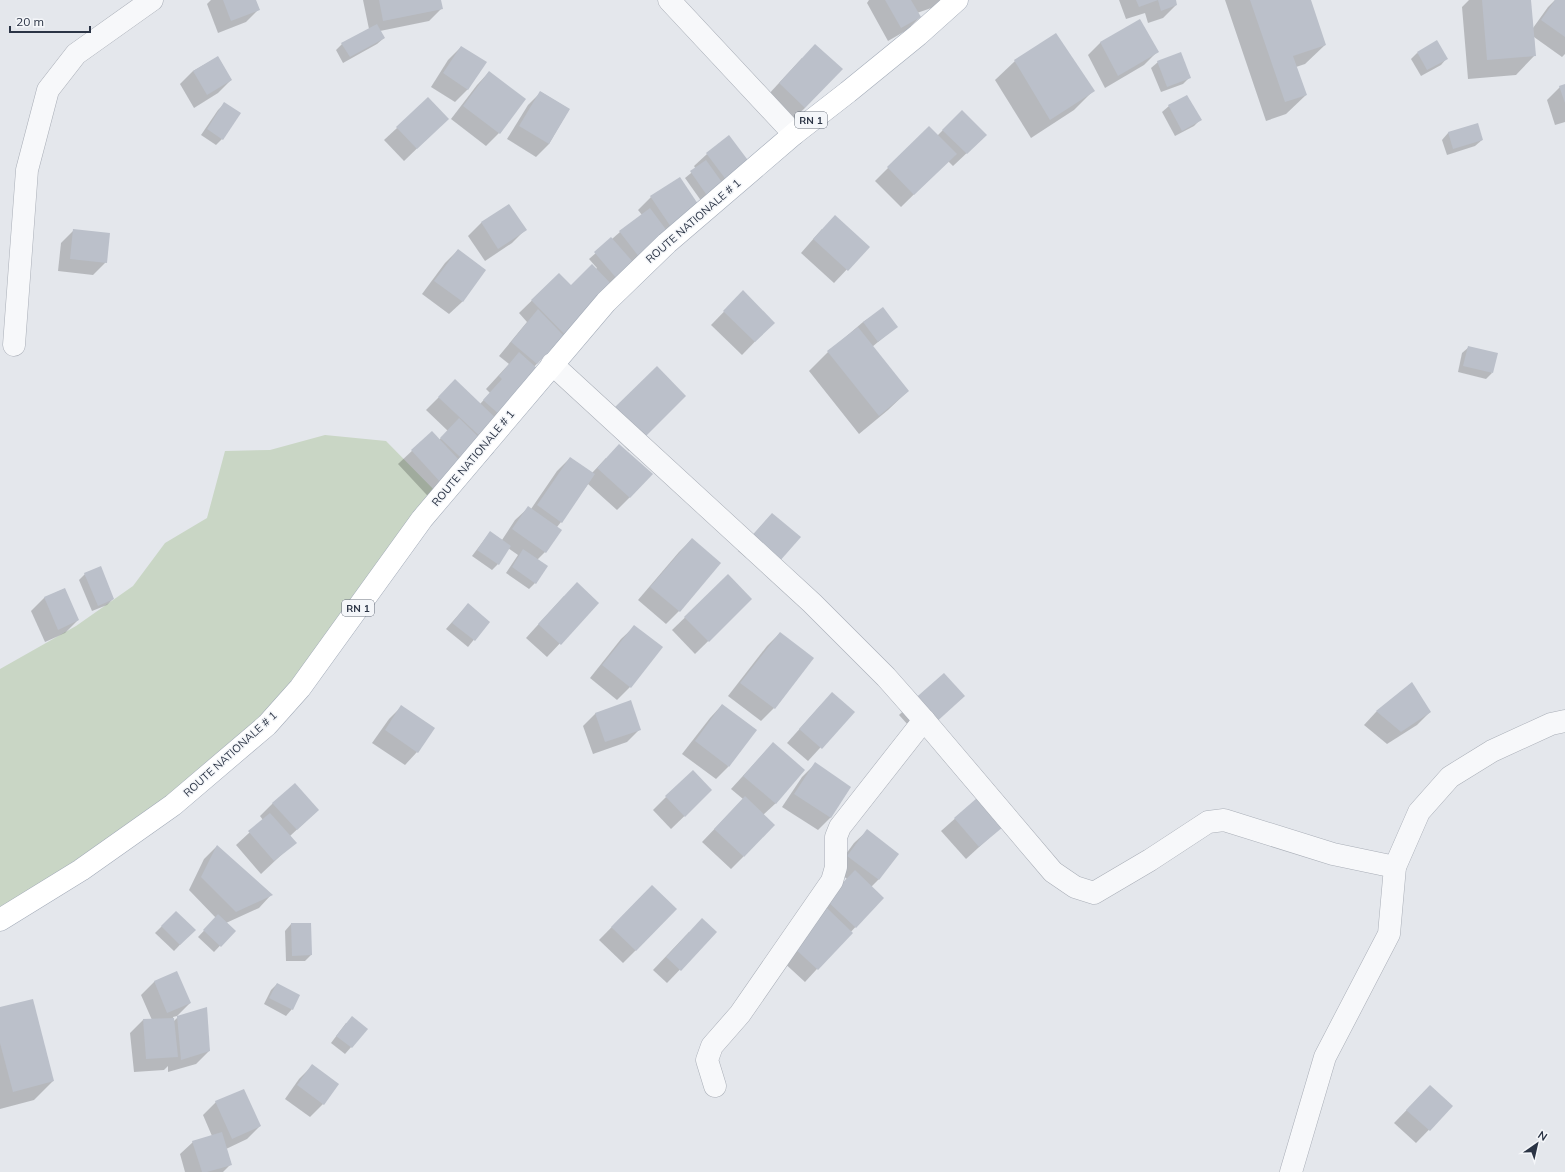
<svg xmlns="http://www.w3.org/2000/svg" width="1565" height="1172" viewBox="0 0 1565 1172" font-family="Mulish,sans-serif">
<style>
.green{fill:#c9d6c5}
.shadow{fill:#0003}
.building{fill:#bbc0ca}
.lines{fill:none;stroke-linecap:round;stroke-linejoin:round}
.minor-casing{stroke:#a9aeb7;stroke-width:23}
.major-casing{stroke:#a3abb8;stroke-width:23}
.minor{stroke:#f7f8fa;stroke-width:22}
.major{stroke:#fff;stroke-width:22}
.labels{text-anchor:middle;stroke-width:3;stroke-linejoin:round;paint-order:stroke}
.shield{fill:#f4f6f9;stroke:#676e7b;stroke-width:1}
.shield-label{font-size:10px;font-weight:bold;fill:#2b3445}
.street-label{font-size:11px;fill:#2b3445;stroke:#f4f6f9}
</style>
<rect width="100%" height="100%" fill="#e4e7ec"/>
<polygon class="green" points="325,435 386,441 443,499 189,804 0,923 0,669 76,626 133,586 165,543 207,518 225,451 270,450"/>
<g class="shadow">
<polygon points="211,0 255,0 259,9 246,22 218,33 207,4"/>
<polygon points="363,0 440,0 442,8 429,21 380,31 384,38 377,44 343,63 336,50 342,44 369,29"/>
<polygon points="869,0 943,0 937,6 917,13 920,17 907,30 888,41 867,3"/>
<polygon points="1119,0 1174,0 1176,5 1163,18 1148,23 1145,13 1126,19"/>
<polygon points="1225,0 1310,0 1325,45 1305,64 1296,67 1306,95 1286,114 1266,121"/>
<polygon points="1469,0 1530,0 1533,28 1548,7 1555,0 1565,0 1565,54 1562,57 1534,37 1535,55 1516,75 1468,79 1462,7"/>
<polygon points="1101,42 1157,52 1144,65 1105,88 1088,55"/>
<polygon points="461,47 468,89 455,102 431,87 448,60"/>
<polygon points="1417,53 1447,58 1441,65 1421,76 1411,59"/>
<polygon points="218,57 231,80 218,93 194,108 180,84 193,71"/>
<polygon points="802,58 805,108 792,120 767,96"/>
<polygon points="1015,61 1093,91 1074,110 1031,138 995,80"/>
<polygon points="1158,62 1189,78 1183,84 1161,92 1151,68"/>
<polygon points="489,72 499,133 486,146 451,119 477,85"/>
<polygon points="1565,85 1565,122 1555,125 1547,100 1560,87"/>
<polygon points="541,92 569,109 549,144 536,157 507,139 528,105"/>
<polygon points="225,103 222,139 216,145 201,135 218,110"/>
<polygon points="1169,106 1200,120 1194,126 1175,136 1162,112"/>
<polygon points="962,111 986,135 953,166 948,161 901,207 875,181 929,127 937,136"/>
<polygon points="1477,124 1482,140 1475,146 1447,155 1442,140 1448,133"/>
<polygon points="397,128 434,132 404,161 384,140"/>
<polygon points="707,154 752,167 702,202 685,178 696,169 694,166"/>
<polygon points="651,197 702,213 558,353 552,347 534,367 438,507 398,464 432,432 439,440 448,431 426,410 455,381 480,404 490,393 486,389 509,364 499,356 527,322 519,313 559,274 571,286 596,269 597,268 589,259 620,232 642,215 638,210"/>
<polygon points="509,205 525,230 512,243 485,261 468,236 481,223"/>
<polygon points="822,229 868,247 834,283 801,253"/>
<polygon points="74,230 106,262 93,275 58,271 61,243"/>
<polygon points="458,250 485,270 462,302 449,314 422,294 445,263"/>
<polygon points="743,292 773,323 742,355 711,325"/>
<polygon points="883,309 896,327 872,347 908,391 888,410 859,434 809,371 828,352 863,322"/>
<polygon points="1469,347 1492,373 1486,379 1458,372 1462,353"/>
<polygon points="685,396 629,451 601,422"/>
<polygon points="570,458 592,473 606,458 630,497 617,510 588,484 561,522 557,527 545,552 537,560 535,583 529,589 506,573 518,555 508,548 498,564 492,570 472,556 490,532 502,540 515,520 528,508 531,509 557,471"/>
<polygon points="772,514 766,574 738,551"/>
<polygon points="692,539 679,611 666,624 638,600 679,552"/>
<polygon points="85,574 113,599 107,605 92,611 79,580"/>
<polygon points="728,576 751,599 695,654 672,630"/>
<polygon points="64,589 78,620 65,633 45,642 31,611 44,598"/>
<polygon points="564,596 598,603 547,657 526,638"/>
<polygon points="468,604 488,622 468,647 446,629"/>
<polygon points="634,627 661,647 630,687 617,700 590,678 621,639"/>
<polygon points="780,633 774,708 761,721 728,696 767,646"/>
<polygon points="1411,684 1430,712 1417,725 1387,744 1364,725 1376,712"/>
<polygon points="912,703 919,737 899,715"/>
<polygon points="722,705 728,767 716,779 682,754 710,718"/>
<polygon points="820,706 853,712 808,761 787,743"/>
<polygon points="401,707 417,752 405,765 372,743 389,719"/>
<polygon points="596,713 640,729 627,742 593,754 583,726"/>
<polygon points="773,743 776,803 763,815 743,857 731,869 702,842 743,799 731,789"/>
<polygon points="815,764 831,817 818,830 782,807 802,777"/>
<polygon points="666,797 698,803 671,829 653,810"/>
<polygon points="977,799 1001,827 966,859 941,831"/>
<polygon points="273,803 318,810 290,836 295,842 261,874 236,845 263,820 260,816"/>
<polygon points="867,831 898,854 878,880 871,887 882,898 805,982 780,959 847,879 835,869 854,843"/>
<polygon points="217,846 271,895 259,908 226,923 234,931 214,952 198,937 216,918 189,890 204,859"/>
<polygon points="652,886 636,950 623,963 599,940"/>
<polygon points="176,912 194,930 174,951 155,933"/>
<polygon points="291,924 311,955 305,961 286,961 285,931"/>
<polygon points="689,932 716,932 667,983 653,970"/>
<polygon points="177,973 190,1003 177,1016 173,1017 174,1021 178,1017 209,1051 196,1064 168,1072 168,1066 164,1070 134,1072 130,1033 143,1020 152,1020 141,995 154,982"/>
<polygon points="277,984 292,1009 286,1016 264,1004 271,990"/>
<polygon points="0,1008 53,1081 34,1100 0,1109"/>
<polygon points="346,1023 367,1029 345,1054 331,1043"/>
<polygon points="312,1066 323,1104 310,1117 285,1099 299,1079"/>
<polygon points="1430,1086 1452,1106 1416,1143 1394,1123"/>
<polygon points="216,1102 260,1126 247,1139 226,1149 231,1164 223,1172 185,1172 180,1154 193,1142 212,1136 203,1115"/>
</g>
<g class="building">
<polygon points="223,0 256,0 260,10 231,21"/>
<polygon points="379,0 441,0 443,9 383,21"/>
<polygon points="885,0 911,0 921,17 901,28"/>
<polygon points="1136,0 1176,0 1177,5 1161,11 1158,0 1139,7"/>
<polygon points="1250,0 1311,0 1326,45 1293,56 1307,95 1285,102"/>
<polygon points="1482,0 1531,0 1536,56 1487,60"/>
<polygon points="1555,0 1565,0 1565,37 1541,20"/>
<polygon points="1140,19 1159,52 1118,76 1100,42"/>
<polygon points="377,24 385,38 350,57 341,43"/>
<polygon points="1056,33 1095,91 1050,120 1014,60"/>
<polygon points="1437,40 1448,59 1427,70 1417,52"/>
<polygon points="815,44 843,69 805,108 779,83"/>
<polygon points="461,46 487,62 468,90 443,73"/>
<polygon points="1181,52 1191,78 1167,87 1157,61"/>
<polygon points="218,56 232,80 207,95 193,71"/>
<polygon points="489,71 526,99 500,134 463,106"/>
<polygon points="1565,84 1565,103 1559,86"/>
<polygon points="540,91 570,109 549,144 519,126"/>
<polygon points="1187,95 1202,120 1182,131 1168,105"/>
<polygon points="428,97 449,119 417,149 396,127"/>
<polygon points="224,102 241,113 223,140 207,129"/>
<polygon points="962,110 987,135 967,154 942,130"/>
<polygon points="1478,123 1483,140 1453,149 1448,132"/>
<polygon points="929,126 957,154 914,195 887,167"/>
<polygon points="729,135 753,167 730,185 706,153"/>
<polygon points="706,160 724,185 708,197 690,171"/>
<polygon points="680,177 704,213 675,233 650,196"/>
<polygon points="509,204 527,230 498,249 481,222"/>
<polygon points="650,208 673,239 643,262 619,231"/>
<polygon points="835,215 870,247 848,271 813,239"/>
<polygon points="73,229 110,233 107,263 70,259"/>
<polygon points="611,237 641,271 623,286 594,252"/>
<polygon points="458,249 486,270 463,302 434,281"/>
<polygon points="592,264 620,293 571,341 531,300 559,273 571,285"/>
<polygon points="743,290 775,323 755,342 723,311"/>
<polygon points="883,307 898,327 878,342 863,322"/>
<polygon points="538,309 564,336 537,364 511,342"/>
<polygon points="858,327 909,391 879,416 827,351"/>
<polygon points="1468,346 1498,353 1493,373 1463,366"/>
<polygon points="519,352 551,381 511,425 483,400 502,379 499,376"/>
<polygon points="657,366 686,396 643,439 613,409"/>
<polygon points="455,379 503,425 486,442 438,397"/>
<polygon points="459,418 494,452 476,472 440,438"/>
<polygon points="432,431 473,475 452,495 411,450"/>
<polygon points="619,444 653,474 630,498 597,468"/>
<polygon points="570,457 595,474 562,523 537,505"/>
<polygon points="528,506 562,530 546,553 512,529"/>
<polygon points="772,513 801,537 779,562 750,538"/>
<polygon points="490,531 511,546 499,565 477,550"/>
<polygon points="692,538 721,563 680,612 650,587"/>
<polygon points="523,549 548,566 536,584 512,567"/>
<polygon points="101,566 114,599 98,606 84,573"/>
<polygon points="728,574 752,599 709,642 684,617"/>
<polygon points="577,582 599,603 561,645 538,624"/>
<polygon points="65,588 79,620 58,630 44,597"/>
<polygon points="468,603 490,622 475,641 452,623"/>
<polygon points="634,625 663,647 631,688 602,665"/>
<polygon points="780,632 814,658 775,709 740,683"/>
<polygon points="944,673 965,696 933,725 911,702"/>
<polygon points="1412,682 1431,712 1401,732 1376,711"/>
<polygon points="832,692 855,712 822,749 799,729"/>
<polygon points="631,700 641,730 605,742 595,713"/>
<polygon points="722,704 757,730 729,767 695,741"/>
<polygon points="401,705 435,728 418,753 385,730"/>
<polygon points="773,742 805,770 776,804 743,776"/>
<polygon points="815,762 851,787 831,818 794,794"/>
<polygon points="693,770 712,790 685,817 665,796"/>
<polygon points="295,783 319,810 297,830 272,803"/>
<polygon points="745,796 775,825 744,857 714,829"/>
<polygon points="977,798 1003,827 979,847 954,818"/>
<polygon points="270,813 297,843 274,861 248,831"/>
<polygon points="867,829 899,854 879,880 847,856"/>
<polygon points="217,845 273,895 236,912 201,877"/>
<polygon points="855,870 884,898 856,928 826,900"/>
<polygon points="652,885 677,909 636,951 611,927"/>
<polygon points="827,908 853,933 818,970 792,946"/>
<polygon points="176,911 196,930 180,945 161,926"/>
<polygon points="218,914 236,931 221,947 203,930"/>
<polygon points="702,918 717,932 681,971 666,957"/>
<polygon points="291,923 311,923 312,955 292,956"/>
<polygon points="177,971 191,1003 167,1013 154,981"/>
<polygon points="277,983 300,995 293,1010 269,998"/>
<polygon points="33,999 54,1081 13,1092 0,1043 0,1007"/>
<polygon points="207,1007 210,1051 181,1060 177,1016"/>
<polygon points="352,1016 368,1029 352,1048 336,1036"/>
<polygon points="174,1018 178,1057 146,1059 143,1019"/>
<polygon points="312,1064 339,1084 324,1105 297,1085"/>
<polygon points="1430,1085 1453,1106 1430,1131 1406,1110"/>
<polygon points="244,1089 261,1126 232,1139 215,1101"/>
<polygon points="222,1132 232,1165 207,1172 202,1172 192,1141"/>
</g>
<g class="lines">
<g class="minor-casing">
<g id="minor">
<polyline points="669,0 794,134"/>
<polyline points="14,345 27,170 48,90 76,54 152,0"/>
<polyline points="552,364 812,603 886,677 924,720 1053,872 1075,887 1094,893 1150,860 1208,822 1224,820 1333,854 1395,867"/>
<polyline points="715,1086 707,1060 712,1046 740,1014 832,881 836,867 836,837 840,827 924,720"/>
<polyline points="1291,1172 1325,1057 1389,934 1395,867 1419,812 1450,777 1492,751 1551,724 1565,721"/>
</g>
</g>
<g class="major-casing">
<polyline id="major" points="0,920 81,870 173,805 267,725 300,688 422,519 606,302 667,243 794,134 848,92 918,35 957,0"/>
</g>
<use href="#minor" class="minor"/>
<use href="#major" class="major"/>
</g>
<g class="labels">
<g class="shield">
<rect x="795" y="112" width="32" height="16" rx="3"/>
<rect x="342" y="600" width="32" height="16" rx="3"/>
</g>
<g class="shield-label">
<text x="811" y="124">RN 1</text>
<text x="358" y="612">RN 1</text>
</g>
<g class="street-label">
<text transform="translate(693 221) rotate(-41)" y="4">ROUTE NATIONALE # 1</text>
<text transform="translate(473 458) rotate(-50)" y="4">ROUTE NATIONALE # 1</text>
<text transform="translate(230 754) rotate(-42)" y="4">ROUTE NATIONALE # 1</text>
</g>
</g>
<g transform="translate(1537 1144) rotate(34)" stroke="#f4f6f9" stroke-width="3" paint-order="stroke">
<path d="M0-3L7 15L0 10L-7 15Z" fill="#2b3445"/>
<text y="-6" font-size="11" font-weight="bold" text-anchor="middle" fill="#2b3445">N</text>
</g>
<path d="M10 26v6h80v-6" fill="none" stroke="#2b3445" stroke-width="2"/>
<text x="16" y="26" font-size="12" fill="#2b3445" stroke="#f4f6f9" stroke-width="3" paint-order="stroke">20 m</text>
</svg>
